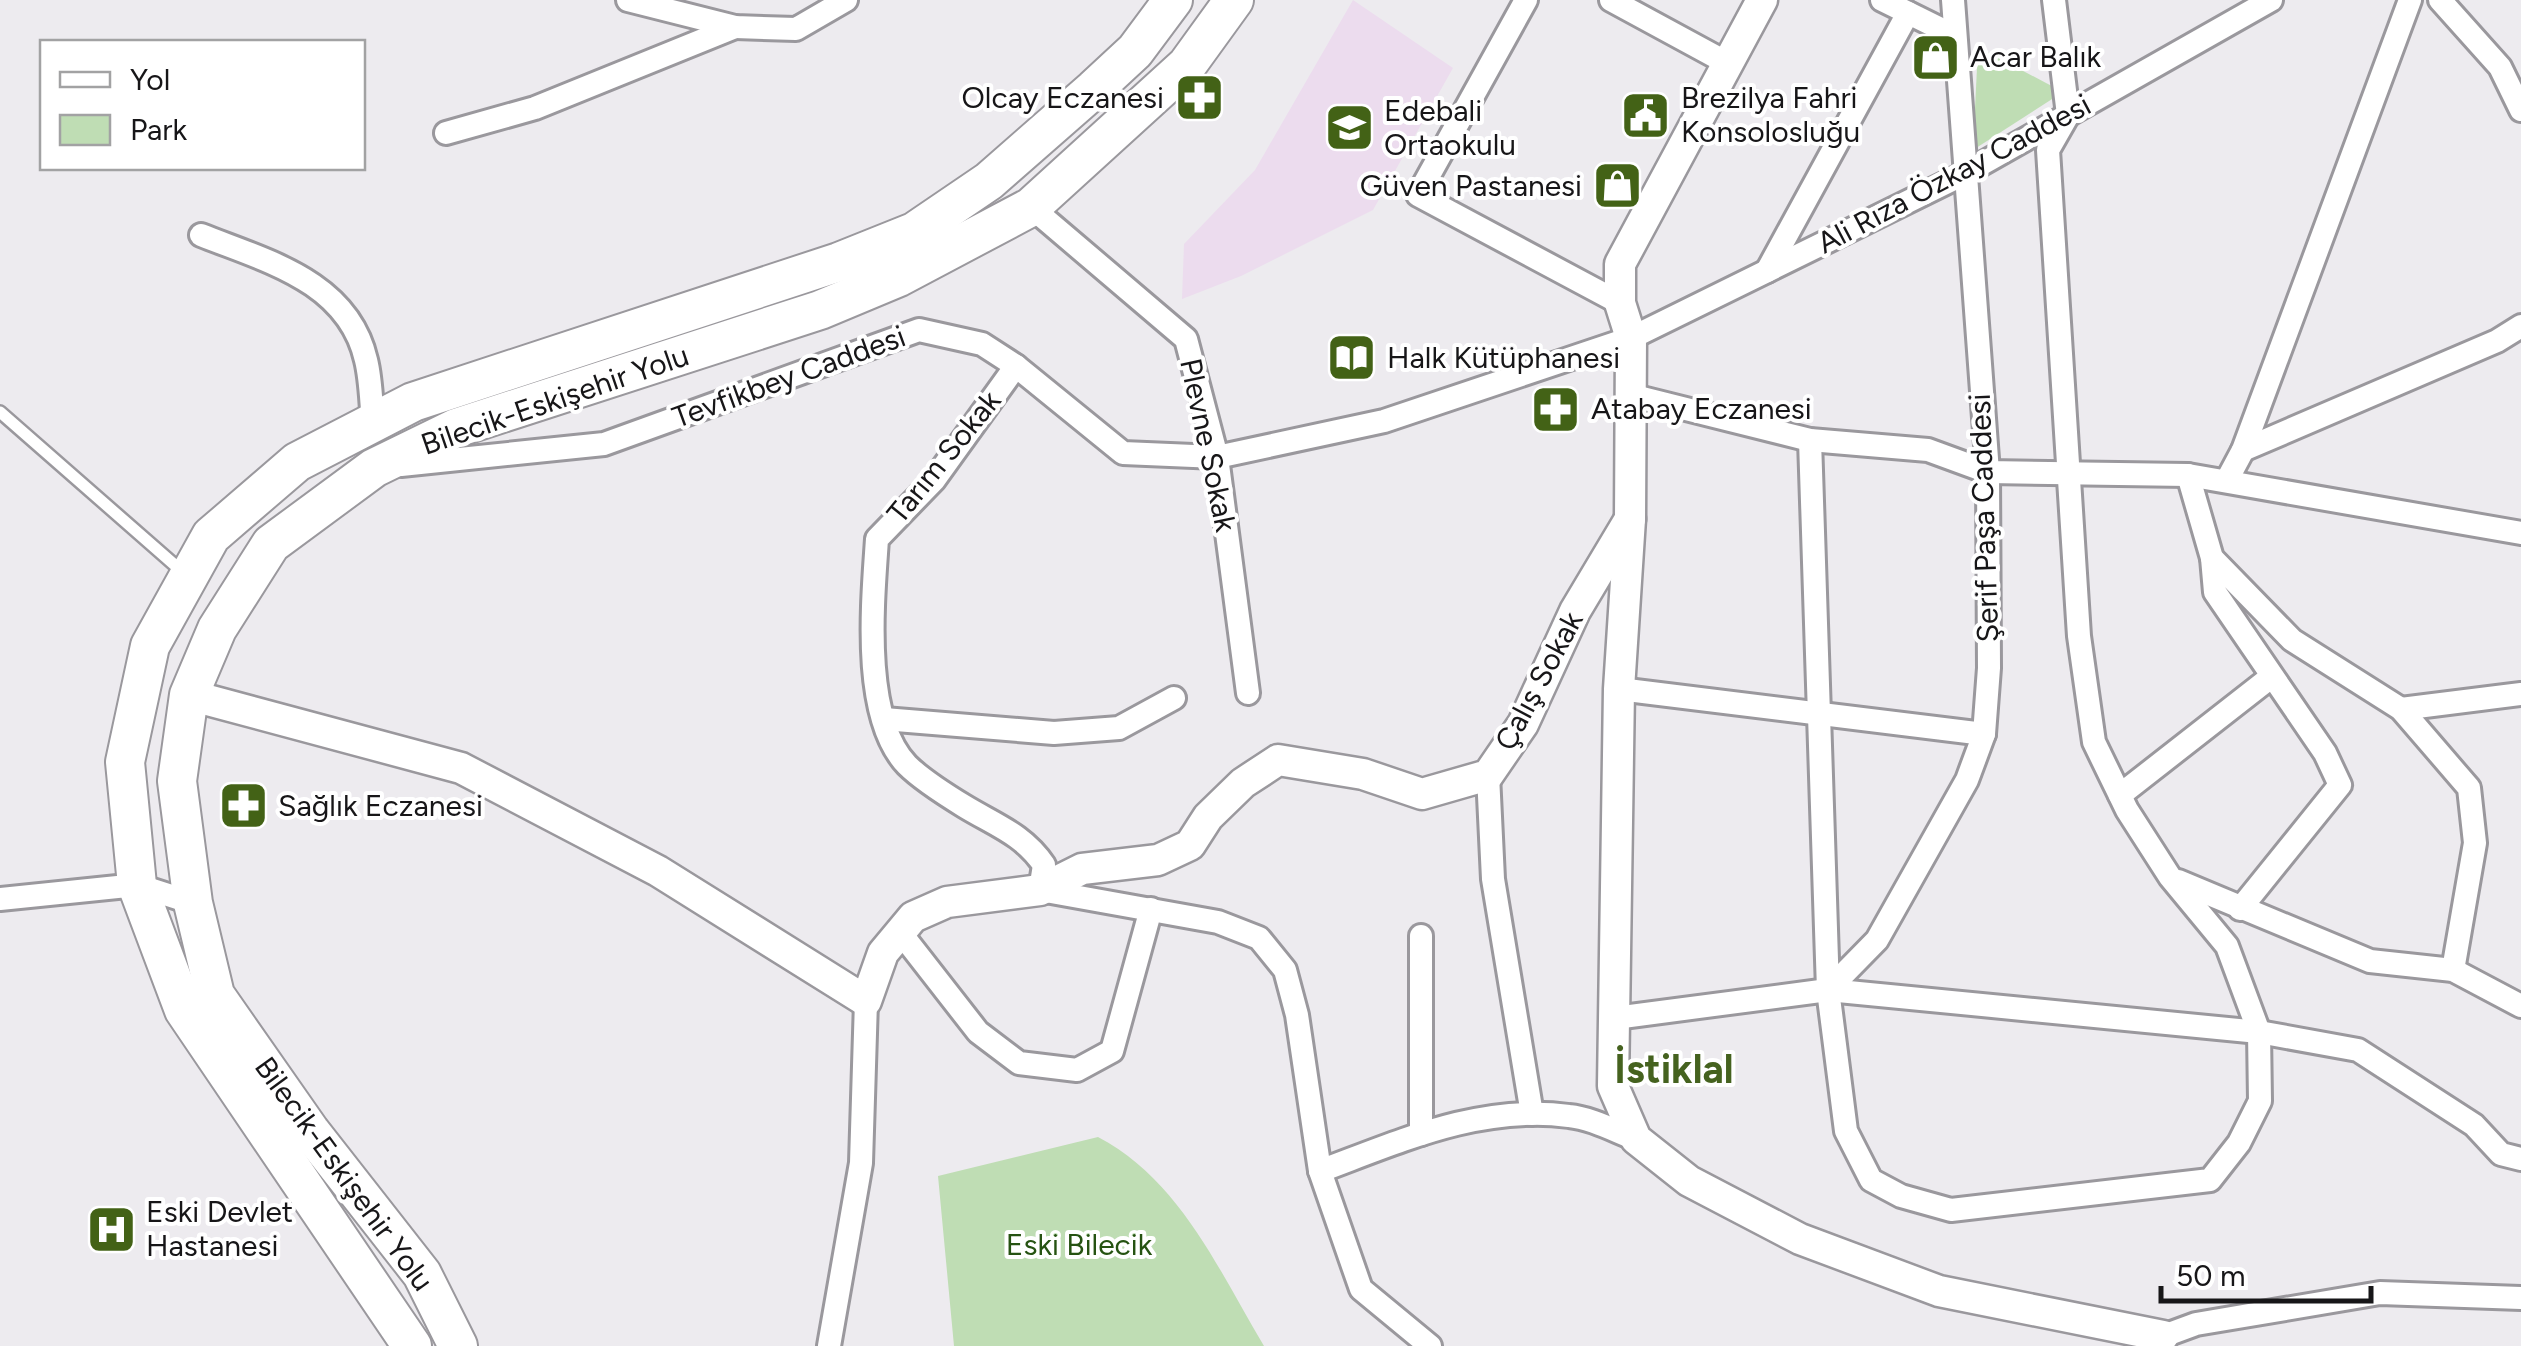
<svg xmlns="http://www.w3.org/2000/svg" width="2521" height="1346" font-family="Figtree,sans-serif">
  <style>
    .education { fill: #ecdcee }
    .green { fill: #bfddb4 }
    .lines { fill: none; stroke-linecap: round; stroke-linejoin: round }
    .service-casing { stroke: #9a989d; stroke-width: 16 }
    .minor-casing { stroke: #9a989d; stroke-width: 28 }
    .tertiary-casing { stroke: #9a989d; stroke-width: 35 }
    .primary-casing { stroke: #9a989d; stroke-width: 42 }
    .service { stroke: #fff; stroke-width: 11 }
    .minor { stroke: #fff; stroke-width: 22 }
    .tertiary { stroke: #fff; stroke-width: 30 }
    .primary { stroke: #fff; stroke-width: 38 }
    .labels { text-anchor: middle; stroke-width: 8; stroke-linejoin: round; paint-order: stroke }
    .poi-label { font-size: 30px; fill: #171618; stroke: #fff; text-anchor: start }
    .street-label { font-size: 30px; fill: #171618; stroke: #fff }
    .park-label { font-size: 30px; fill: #265312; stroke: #fff }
    .district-label { font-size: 40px; font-weight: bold; fill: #45621f; stroke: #fff }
  </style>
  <rect width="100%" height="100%" fill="#edebef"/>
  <polygon class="education" points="1353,0 1453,68 1373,210 1241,276 1182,299 1184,244 1255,170"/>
  <g class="green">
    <polygon points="1978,47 2063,92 1973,150"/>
    <path d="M1098,1137c82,43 120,132 166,209h-310l-16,-170z"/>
  </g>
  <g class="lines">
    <defs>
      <polyline id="service" points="0,412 185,574"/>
      <g id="minor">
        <polyline points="628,0 735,27 796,29 846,0"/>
        <polyline points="1526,0 1418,195 1620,303"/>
        <polyline points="1611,0 1729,64"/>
        <polyline points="1882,0 1955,36"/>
        <polyline points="2440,0 2500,67 2521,110"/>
        <polyline points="446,133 535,108 735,27"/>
        <polyline points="1031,207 1186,339 1217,457 1248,693"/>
        <path d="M201,235c65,26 147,46 165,125 5,20 5,42 7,62"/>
        <polyline points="1767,271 1908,13"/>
        <path d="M1016,366l-82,114 -57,59c-4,61 -16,178 30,226 15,15 39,30 57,41 31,19 59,28 80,59l-4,25 178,32 41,16 26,32 12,45 23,156 41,118 69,57"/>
        <polyline points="1630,395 1810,440 1928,450 1988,472 2188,475 2521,533"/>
        <polyline points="1810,440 1828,990 1846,1131 1871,1180 1901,1196 1951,1210 2210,1180 2239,1143 2260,1101 2259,1032 2227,946 2170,877 2127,810 2094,742 2079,636 2048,150 2068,115 2054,0"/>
        <polyline points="2243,450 2497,341 2521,326"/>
        <polyline points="401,465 604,444 919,330 982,344 1016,366 1123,453 1217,457 1384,421 1631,338 1964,174 2271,0"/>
        <polyline points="2188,475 2212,558 2292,640 2401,709 2469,788 2475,843 2453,970"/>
        <polyline points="2227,480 2243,450 2410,0"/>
        <polyline points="2212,558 2215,592 2325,753 2340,785 2240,909"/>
        <polyline points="1619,689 1984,734"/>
        <polyline points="2401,709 2521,694"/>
        <polyline points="884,719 1054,733 1119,728 1174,698"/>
        <polyline points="1488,775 1493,879 1532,1114"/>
        <polyline points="2120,795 2271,677"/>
        <polyline points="2178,881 2370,961 2453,970 2521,1006"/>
        <polyline points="0,899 137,885 193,903"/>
        <polyline points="900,932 978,1032 1019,1063 1077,1070 1112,1051 1151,909"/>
        <polyline points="1828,990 1877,940 1967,780 1984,734 1989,668 1988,472 1953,0"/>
        <polyline points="1615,1018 1828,990 2259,1032 2358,1050 2474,1125 2501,1154 2521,1159"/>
        <polyline points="1421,1134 1421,936"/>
        <path d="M1320,1171c81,-30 161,-67 249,-55 22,2 46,15 67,23"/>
        <polyline points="2150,1341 2196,1324 2380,1293 2521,1298"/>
        <polyline points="829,1346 861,1163 866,1001"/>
      </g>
      <g id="tertiary">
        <polyline points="1762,0 1620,264 1620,303 1631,338 1630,519 1619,689 1613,1086 1636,1139 1689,1181 1800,1239 1939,1291 2163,1336"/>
        <polyline points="189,695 461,768 658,871 866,1001 883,953 913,917 947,902 1040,890 1082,869 1158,860 1190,845 1208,817 1243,783 1278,760 1363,774 1422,794 1488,775 1523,724 1575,611 1630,519"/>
      </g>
      <g id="primary">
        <polyline points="412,1346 184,1010 137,885 125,762 150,646 211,536 297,462 413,402 839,262 914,232 989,181 1094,89 1135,51 1173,0"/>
        <polyline points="458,1346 422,1274 310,1131 215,995 193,903 177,781 189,695 217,629 271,544 374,468 456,428 820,310 899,277 1031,207 1187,65 1234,0"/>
      </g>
    </defs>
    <use href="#service" class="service-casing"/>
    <use href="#minor" class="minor-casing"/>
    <use href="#tertiary" class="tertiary-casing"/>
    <use href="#primary" class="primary-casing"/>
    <use href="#service" class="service"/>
    <use href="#minor" class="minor"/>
    <use href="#tertiary" class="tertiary"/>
    <use href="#primary" class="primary"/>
  </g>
  <defs>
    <symbol id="shop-square" viewBox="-11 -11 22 22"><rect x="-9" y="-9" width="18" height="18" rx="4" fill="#436216" stroke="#fff"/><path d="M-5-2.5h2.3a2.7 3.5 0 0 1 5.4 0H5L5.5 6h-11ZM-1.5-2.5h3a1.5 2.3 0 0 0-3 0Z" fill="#fff"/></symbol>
    <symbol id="pharmacy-square" viewBox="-11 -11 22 22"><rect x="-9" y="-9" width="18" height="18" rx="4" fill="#436216" stroke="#fff"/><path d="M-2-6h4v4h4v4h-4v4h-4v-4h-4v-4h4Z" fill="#fff"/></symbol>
    <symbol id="civic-square" viewBox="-11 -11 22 22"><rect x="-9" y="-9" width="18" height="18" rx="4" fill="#436216" stroke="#fff"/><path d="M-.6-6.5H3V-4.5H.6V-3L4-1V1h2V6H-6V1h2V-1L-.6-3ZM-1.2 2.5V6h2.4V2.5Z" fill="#fff"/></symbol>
    <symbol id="school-square" viewBox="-11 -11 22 22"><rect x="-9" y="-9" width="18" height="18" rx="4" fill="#436216" stroke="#fff"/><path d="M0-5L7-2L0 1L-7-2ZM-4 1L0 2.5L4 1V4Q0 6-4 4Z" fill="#fff"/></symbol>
    <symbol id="library-square" viewBox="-11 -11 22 22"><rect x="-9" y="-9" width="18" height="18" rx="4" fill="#436216" stroke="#fff"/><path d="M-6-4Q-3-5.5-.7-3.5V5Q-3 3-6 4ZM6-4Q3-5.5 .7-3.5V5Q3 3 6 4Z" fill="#fff"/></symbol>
    <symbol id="hospital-square" viewBox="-11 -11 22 22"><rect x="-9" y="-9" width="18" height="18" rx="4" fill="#436216" stroke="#fff"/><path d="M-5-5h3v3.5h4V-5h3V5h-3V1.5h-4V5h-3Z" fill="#fff"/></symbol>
  </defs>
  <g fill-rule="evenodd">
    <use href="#shop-square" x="1908" y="30" width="55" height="55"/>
    <use href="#pharmacy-square" x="1172" y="70" width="55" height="55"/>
    <use href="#civic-square" x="1618" y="88" width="55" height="55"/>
    <use href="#school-square" x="1322" y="100" width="55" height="55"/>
    <use href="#shop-square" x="1590" y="158" width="55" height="55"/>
    <use href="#library-square" x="1324" y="330" width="55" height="55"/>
    <use href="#pharmacy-square" x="1528" y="382" width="55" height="55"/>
    <use href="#pharmacy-square" x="216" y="778" width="55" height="55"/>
    <use href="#hospital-square" x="84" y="1202" width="55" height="55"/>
  </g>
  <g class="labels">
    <g class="poi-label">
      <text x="1970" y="67">Acar Balık</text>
      <text x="1164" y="108" text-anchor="end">Olcay Eczanesi</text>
      <text x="1681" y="108">Brezilya Fahri<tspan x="1681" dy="34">Konsolosluğu</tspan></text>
      <text x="1384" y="121">Edebali<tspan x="1384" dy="34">Ortaokulu</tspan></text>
      <text x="1582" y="196" text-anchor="end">Güven Pastanesi</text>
      <text x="1387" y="368">Halk Kütüphanesi</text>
      <text x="1591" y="419">Atabay Eczanesi</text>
      <text x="278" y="816">Sağlık Eczanesi</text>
      <text x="146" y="1222">Eski Devlet<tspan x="146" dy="34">Hastanesi</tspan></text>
    </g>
    <g class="street-label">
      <text transform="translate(1954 174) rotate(-28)" y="10">Ali Rıza Özkay Caddesi</text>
      <text transform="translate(789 377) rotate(-20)" y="10">Tevfikbey Caddesi</text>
      <text transform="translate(555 400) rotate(-19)" y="10">Bilecik-Eskişehir Yolu</text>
      <text transform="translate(1208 445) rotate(78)" y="10">Plevne Sokak</text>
      <text transform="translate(944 457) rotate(-51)" y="10">Tarım Sokak</text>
      <text transform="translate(1984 518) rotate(-92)" y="10">Şerif Paşa Caddesi</text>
      <text transform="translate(1539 681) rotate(-62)" y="10">Çalış Sokak</text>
      <text transform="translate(344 1174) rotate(54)" y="10">Bilecik-Eskişehir Yolu</text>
    </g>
    <g class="park-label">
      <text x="1079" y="1255">Eski Bilecik</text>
    </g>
    <g class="district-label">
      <text x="1674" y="1083">İstiklal</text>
    </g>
  </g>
  <rect x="40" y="40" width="325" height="130" fill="#ffffff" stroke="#a2a2a3" stroke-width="2.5"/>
  <rect x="60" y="72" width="50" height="15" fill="#ffffff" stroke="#a2a2a3" stroke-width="2.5"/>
  <text x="130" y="90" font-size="30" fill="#171618">Yol</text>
  <rect x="60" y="115" width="50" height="30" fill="#bfddb4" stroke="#a2a2a3" stroke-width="2.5"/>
  <text x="130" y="140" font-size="30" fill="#171618">Park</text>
  <path d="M2161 1286v15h210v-15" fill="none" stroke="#171618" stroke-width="5"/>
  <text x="2176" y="1286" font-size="30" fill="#171618" stroke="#ffffff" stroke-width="8" paint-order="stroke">50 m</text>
</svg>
